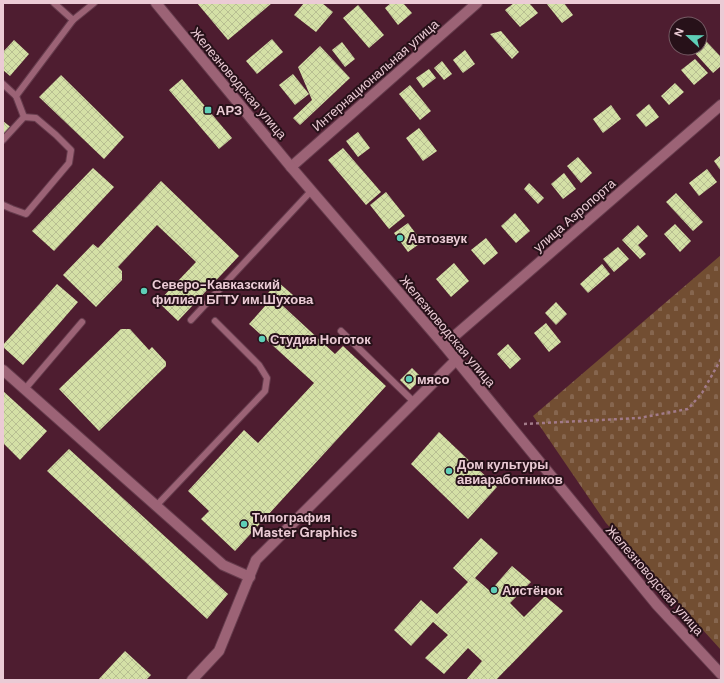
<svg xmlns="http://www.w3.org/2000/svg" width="724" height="683" font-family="'DM Sans',sans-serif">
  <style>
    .cemetery { fill: url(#cemetery-stones) }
    .building { fill: url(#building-cross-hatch) }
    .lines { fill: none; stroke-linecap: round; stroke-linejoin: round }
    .service-casing { stroke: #663c4d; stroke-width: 8 }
    .minor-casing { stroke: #663c4d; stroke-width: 12 }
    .tertiary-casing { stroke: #663c4d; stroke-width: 12 }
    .secondary-casing { stroke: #663c4d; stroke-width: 12 }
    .path { stroke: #a27b89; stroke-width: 2.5; stroke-dasharray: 3 3; stroke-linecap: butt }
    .service { stroke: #9c6376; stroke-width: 6 }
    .minor { stroke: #9c6376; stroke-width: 10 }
    .tertiary { stroke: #9c6376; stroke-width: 10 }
    .secondary { stroke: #9c6376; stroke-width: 10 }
    .poi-dot { fill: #5eceb7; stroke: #271119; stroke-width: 1.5 }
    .labels { text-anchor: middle; stroke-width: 4; stroke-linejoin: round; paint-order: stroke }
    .street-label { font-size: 13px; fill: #ebcbd5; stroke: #271119 }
    .poi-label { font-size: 13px; font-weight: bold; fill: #ebcbd5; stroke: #271119; text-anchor: start }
  </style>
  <defs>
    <pattern id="cemetery-stones" width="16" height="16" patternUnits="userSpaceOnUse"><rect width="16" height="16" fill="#724e32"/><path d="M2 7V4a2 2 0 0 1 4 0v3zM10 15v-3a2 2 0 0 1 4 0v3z" fill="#86664f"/></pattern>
    <pattern id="building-cross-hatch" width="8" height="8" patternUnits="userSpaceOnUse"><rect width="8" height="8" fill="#d4e0a6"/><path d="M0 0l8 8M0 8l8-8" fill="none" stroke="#b8bf92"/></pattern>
  </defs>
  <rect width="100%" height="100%" fill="#4e1d30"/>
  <polygon class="cemetery" points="721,255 721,650 606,523 533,416"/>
  <g class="building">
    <polygon points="197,3 272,3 228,40"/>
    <polygon points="304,3 322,3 333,12 316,32 294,15"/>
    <polygon points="391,3 403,3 412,13 398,25 385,8"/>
    <polygon points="514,3 529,3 538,13 520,27 505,10"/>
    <polygon points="546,3 564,3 573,15 562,23"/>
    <polygon points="358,5 384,35 369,48 343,18"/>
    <polygon points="501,31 519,52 512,59 490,34"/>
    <polygon points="272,39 283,52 257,74 246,61"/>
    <polygon points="14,40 29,54 10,76 3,70 3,52"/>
    <polygon points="706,41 721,57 721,66 713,73 694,52 698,48 700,48 700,46"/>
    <polygon points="342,42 355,59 345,67 332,50"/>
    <polygon points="320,46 350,78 300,125 293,118 312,100 298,67"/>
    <polygon points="465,50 475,64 463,73 453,60"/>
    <polygon points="695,59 708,73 694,85 681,70"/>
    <polygon points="442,61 452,74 444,80 434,68"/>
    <polygon points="429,69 436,78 423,88 416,78"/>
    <polygon points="293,74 309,94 295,105 279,85"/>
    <polygon points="61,75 124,137 104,159 39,97"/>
    <polygon points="182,79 232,138 219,149 169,90"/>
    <polygon points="675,83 684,92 669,105 661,96"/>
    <polygon points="410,85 431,111 420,120 399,94"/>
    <polygon points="649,104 659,117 646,127 636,115"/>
    <polygon points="611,105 621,119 603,133 593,119"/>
    <polygon points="3,121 13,129 3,138"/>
    <polygon points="419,128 437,151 423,161 406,138"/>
    <polygon points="358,132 370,148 358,157 346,141"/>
    <polygon points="343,148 381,192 366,205 328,160"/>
    <polygon points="721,155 721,171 714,161"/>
    <polygon points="578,157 592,173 581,183 567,166"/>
    <polygon points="93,168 114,187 54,251 32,231"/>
    <polygon points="707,169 717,182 699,196 689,183"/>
    <polygon points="564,173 576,189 563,199 551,184"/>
    <polygon points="161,181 239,256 178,321 158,302 196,262 157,225 118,267 122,271 122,280 96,307 63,275 93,244 98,248"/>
    <polygon points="529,183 544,198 538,204 524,189"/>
    <polygon points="386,192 405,216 389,229 370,205"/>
    <polygon points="676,193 703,222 693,231 666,202"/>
    <polygon points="515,213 530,231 516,243 501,226"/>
    <polygon points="408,223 422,242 408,252 394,233"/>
    <polygon points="675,224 691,241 680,252 664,234"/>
    <polygon points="638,225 648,236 638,245 646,254 640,259 622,240"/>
    <polygon points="486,238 498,253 484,265 471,250"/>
    <polygon points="618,247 629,259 614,272 603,259"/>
    <polygon points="454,263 469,281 451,297 436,279"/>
    <polygon points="602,264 610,274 588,293 580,284"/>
    <polygon points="278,282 293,295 283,306 335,354 343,346 386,386 235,551 201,519 209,511 188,491 244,430 258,443 314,383 249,324 273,297 268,293"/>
    <polygon points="57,284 78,302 23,365 3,347 3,345"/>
    <polygon points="556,302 567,314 556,325 545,313"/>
    <polygon points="546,323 561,342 549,352 534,333"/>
    <polygon points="121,329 130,329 149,350 152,347 166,362 166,366 99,431 59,389"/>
    <polygon points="508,344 521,359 510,369 497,354"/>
    <polygon points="412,368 422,378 410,390 400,380"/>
    <polygon points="3,391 47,431 20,460 3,443"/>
    <polygon points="439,432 497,487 468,519 411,464"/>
    <polygon points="69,449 228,594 207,619 47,471"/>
    <polygon points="481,538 498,553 475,578 490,591 512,566 531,582 510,603 524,617 545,596 563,611 496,680 466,680 482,661 468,648 444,674 425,658 448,635 433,622 411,646 394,630 421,600 437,614 468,582 453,568"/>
    <polygon points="125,651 151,675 146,680 98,680"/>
  </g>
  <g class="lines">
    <defs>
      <g id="service">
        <polyline points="54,3 73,20"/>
        <polyline points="3,84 16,96 24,117"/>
        <polyline points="16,96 73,20 94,3"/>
        <polyline points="3,140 24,117 36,118 56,135 71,150 69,163 26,214 12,209 3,205"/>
        <polyline points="191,320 312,190"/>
        <polyline points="341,331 414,402"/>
        <polyline points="25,389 82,322"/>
        <polyline points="156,506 265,391 267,378 259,365 215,321"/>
      </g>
      <g id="minor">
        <polyline points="291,167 477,3"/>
        <polyline points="3,370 223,565 250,577"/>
        <polyline points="192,680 219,651 256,560 456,360"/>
      </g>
      <polyline id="tertiary" points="444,345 721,105"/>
      <polyline id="secondary" points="156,3 291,167 444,345 657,605 721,674"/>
    </defs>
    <use href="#service" class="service-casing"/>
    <use href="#minor" class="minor-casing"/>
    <use href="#tertiary" class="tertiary-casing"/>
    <use href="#secondary" class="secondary-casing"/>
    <polyline class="path" points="524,424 639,418 688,409 702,393 721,359"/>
    <use href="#service" class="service"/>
    <use href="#minor" class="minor"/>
    <use href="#tertiary" class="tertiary"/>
    <use href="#secondary" class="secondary"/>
  </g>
  <g class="poi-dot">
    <rect x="204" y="106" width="8" height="8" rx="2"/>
    <circle cx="400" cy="238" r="4"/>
    <circle cx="144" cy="291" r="4"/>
    <circle cx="262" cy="339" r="4"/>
    <circle cx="409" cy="379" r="4"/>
    <circle cx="449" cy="471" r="4"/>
    <circle cx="244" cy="524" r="4"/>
    <circle cx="494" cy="590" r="4"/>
  </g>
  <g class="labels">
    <g class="street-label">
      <text transform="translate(375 75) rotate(-41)" y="5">Интернациональная улица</text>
      <text transform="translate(239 83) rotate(50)" y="5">Железноводская улица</text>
      <text transform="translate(574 215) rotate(-41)" y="5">улица Аэропорта</text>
      <text transform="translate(448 331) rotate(50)" y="5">Железноводская улица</text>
      <text transform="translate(655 580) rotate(49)" y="5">Железноводская улица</text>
    </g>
    <g class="poi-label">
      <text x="216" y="115">АРЗ</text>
      <text x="408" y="243">Автозвук</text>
      <text x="152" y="289">Северо-Кавказский<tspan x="152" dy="15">филиал БГТУ им.Шухова</tspan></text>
      <text x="270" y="344">Студия Ноготок</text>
      <text x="417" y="384">мясо</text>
      <text x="457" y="469">Дом культуры<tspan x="457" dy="15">авиаработников</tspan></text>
      <text x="252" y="522">Типография<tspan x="252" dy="15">Master Graphics</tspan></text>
      <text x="502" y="595">Аистёнок</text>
    </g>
  </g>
  <rect width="724" height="683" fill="none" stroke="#ebcbd5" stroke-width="8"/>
  <g transform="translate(688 36) rotate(292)"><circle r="19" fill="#271119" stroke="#755b64"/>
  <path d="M0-3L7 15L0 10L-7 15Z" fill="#5eceb7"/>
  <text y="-6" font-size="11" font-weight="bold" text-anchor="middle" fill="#ebcbd5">N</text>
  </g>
</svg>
